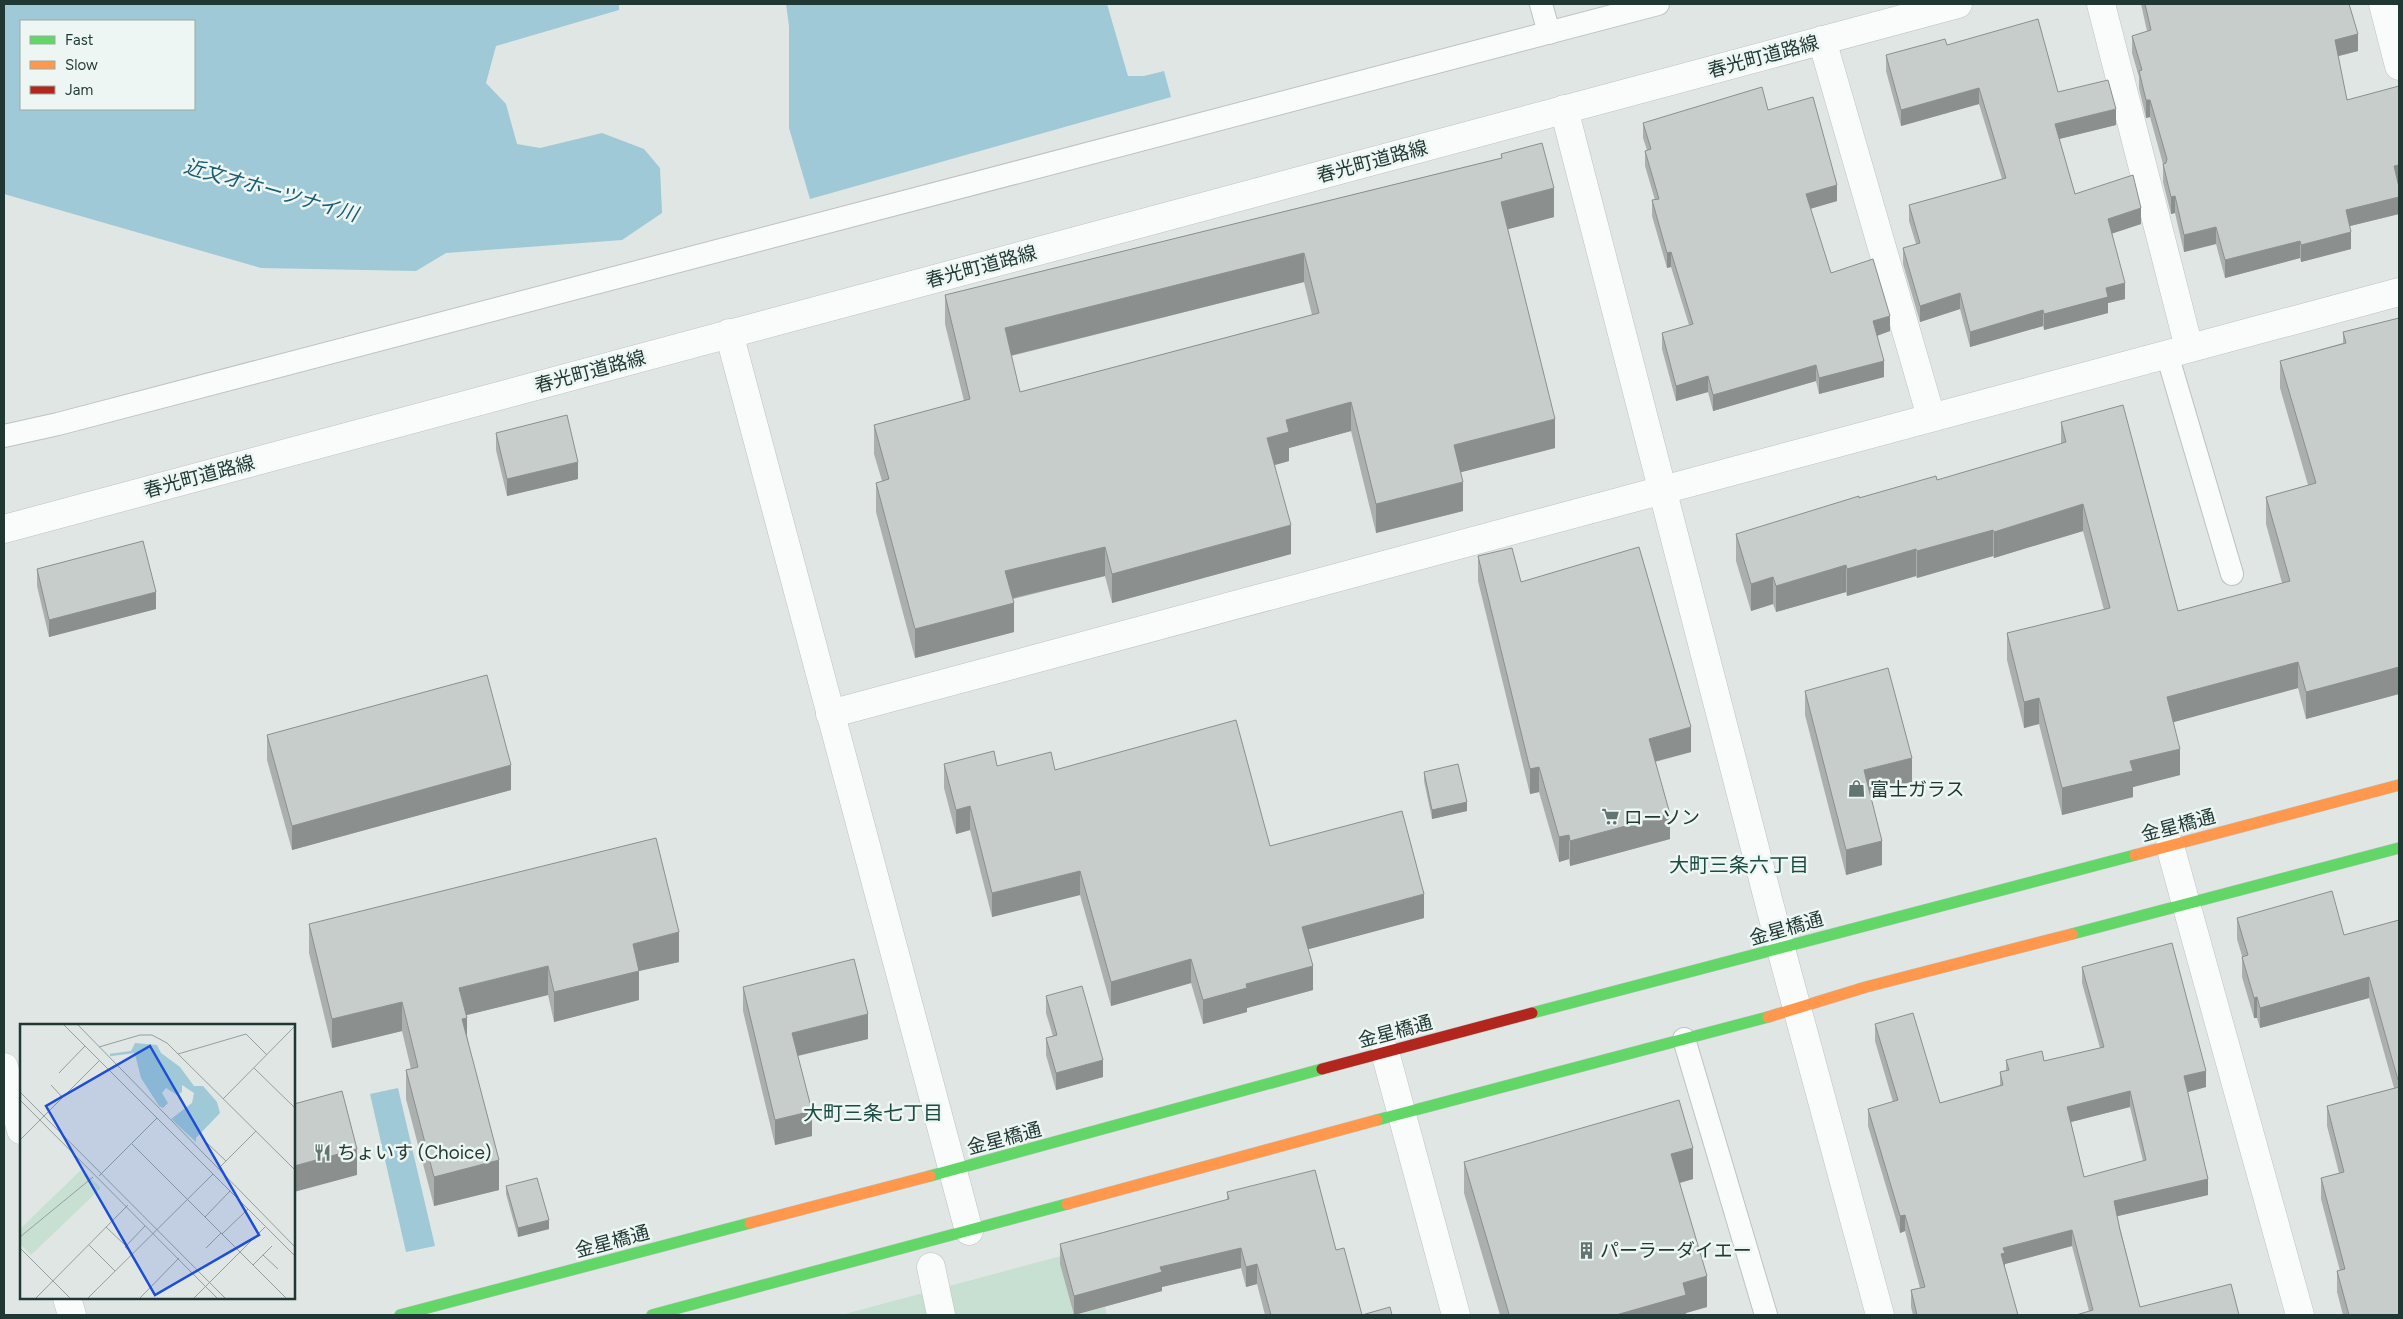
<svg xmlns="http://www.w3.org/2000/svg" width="2403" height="1319" font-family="Figtree,'Noto Sans JP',sans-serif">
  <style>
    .green { fill: #c8e0d2 }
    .water { fill: #9fc9d6; fill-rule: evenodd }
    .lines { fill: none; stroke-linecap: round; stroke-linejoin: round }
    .lane-casing { stroke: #bdc3c1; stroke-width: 24 }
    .street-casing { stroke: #bdc3c1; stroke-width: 29 }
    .fast-casing { stroke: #bac3c1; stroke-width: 12 }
    .slow-casing { stroke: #bac3c1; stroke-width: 12 }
    .jam-casing { stroke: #bac3c1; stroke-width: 12 }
    .lane { stroke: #fafbfb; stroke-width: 22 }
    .street { stroke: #fafbfb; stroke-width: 28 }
    .fast { stroke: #63d668; stroke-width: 11 }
    .slow { stroke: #ff974d; stroke-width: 11 }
    .jam { stroke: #b3261e; stroke-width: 11 }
    .wall { fill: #abb0af; fill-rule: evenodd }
    .shaded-wall { fill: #8b908e }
    .building { fill: #c7cdcb; stroke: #8b908e; fill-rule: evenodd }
    .labels { text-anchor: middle; stroke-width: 5; stroke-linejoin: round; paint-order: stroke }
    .street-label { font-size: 19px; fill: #1f3834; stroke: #edf6f2 }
    .poi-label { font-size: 19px; fill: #1f3834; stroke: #edf6f2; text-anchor: start }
    .water-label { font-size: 20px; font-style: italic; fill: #195c74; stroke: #edf6f2 }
    .neighbourhood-label { font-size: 20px; fill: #1b4a43; stroke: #edf6f2 }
    .inset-river { fill: none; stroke: #9fc9d6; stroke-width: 2.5 }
    .inset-road { fill: none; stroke: #93a09e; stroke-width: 1 }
    .view { fill: #1d4ed8; fill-opacity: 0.15; stroke: #1d4ed8; stroke-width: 2.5 }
    .inset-edge { fill: none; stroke: #1f3834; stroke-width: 2.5 }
  </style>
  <rect width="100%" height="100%" fill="#e0e6e4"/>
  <polygon class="green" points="1091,1248 1107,1315 841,1315"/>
  <g class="water">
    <path d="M4,4h615v6l-123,36 -10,37 20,21 11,40 23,4 62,-15 42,16 16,19 2,45 -40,27 -176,13 -30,18 -155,-3 -257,-74zM21,21h173v88h-173z"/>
    <polygon points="786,4 1107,4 1128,76 1144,76 1164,71 1171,97 810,199 789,128 789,26"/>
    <polygon points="398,1088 435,1246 406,1252 370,1094"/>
  </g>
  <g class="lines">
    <defs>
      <g id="lane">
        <polyline points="1541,4 1549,33"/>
        <polyline points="2167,354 2232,574"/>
        <polyline points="4,436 58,424 1658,4"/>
        <polyline points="1684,1039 1766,1315"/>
      </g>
      <g id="street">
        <polyline points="2101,4 2189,348"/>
        <polyline points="2383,4 2399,66"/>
        <polyline points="1822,40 1931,417"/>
        <polyline points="1564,109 1781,949 1880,1315"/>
        <polyline points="729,333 969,1231"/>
        <polyline points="4,529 1958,4"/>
        <polyline points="830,714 2399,292"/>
        <polyline points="2170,846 2300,1315"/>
        <polyline points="1385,1052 1456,1315"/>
        <polyline points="4,1067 21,1130"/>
        <polyline points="931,1267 941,1315"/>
        <polyline points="67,1298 72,1315"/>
      </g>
      <g id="fast">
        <polyline points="2072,934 2399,848"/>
        <polyline points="1532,1013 2135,855"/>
        <polyline points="1377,1120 1768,1017"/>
        <polyline points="930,1176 1322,1069"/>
        <polyline points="400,1315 750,1223"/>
        <polyline points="652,1315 1067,1204"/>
      </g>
      <g id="slow">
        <polyline points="2135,855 2399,785"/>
        <polyline points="1768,1017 1866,987 2072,934"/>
        <polyline points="1067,1204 1377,1120"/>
        <polyline points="750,1223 930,1176"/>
      </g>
      <polyline id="jam" points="1322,1069 1532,1013"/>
    </defs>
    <use href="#lane" class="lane-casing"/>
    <use href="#street" class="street-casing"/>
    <use href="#fast" class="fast-casing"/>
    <use href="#slow" class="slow-casing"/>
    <use href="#jam" class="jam-casing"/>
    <use href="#lane" class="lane"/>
    <use href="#street" class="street"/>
    <use href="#fast" class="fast"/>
    <use href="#slow" class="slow"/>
    <use href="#jam" class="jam"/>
  </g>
  <g class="wall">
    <polygon points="2141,4 2349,4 2358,51 2338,56 2347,100 2398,183 2399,187 2399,214 2350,226 2351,249 2301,262 2300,258 2225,278 2216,244 2184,252 2175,213 2171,214 2163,182 2163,164 2150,117 2146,118 2139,88 2139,77 2132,53 2132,36 2147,31"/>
    <polygon points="1947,45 2058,92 2116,125 2059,139 2075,194 2141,224 2112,233 2125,299 2108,303 2108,313 2044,330 2043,326 1970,347 1960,309 1920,322 1903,264 1903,248 1916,244 1909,221 1909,205 2002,179 1979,104 1901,126 1886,71 1886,55"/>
    <polygon points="1768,110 1837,201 1810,209 1831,273 1890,331 1877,336 1884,377 1819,394 1816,381 1713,411 1708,392 1676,401 1662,349 1662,333 1689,325 1671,267 1667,268 1652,216 1652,200 1655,200 1645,166 1645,151 1647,150 1643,138 1643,123"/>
    <path d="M1501,154l53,63 -46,12 47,219 -94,24 2,39 -87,22 -25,-102 -62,17v13l-14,4 16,89 -179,49 -7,-27 -92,23 1,33 -99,26 -39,-146v-29l6,-2 -8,-27v-29l90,-24 -19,-77v-29l556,-137zM1304,282l8,33 -292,77 -9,-36z"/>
    <polygon points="2399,318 2399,694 2306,719 2298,688 2173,722 2180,775 2133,787 2133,797 2062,815 2039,724 2024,728 2007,660 2007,633 2104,610 2083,531 1994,558 1993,556 1917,578 1916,576 1847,596 1846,592 1776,612 1773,604 1751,611 1736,561 1736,534 1859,498 1937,480 2061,444 2061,422 2178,611 2282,583 2266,524 2266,497 2308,485 2280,388 2280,361 2343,343 2343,332"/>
    <polygon points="496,433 578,479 507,496 496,450"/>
    <polygon points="1478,556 1521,582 1691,752 1655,762 1670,839 1570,866 1569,859 1559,862 1539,792 1530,794 1478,581"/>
    <polygon points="37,569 156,609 49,637 37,586"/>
    <polygon points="1805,691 1912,782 1870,793 1882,865 1846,875 1805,715"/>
    <polygon points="267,735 511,790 292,850 267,760"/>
    <polygon points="944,764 1055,770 1270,846 1424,918 1308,949 1313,990 1247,1008 1247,1012 1203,1024 1191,983 1111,1006 1080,895 992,917 970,830 956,834 944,788"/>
    <polygon points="1424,772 1467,811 1432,819 1424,781"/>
    <polygon points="2237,918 2344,935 2399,920 2399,1315 2343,1315 2337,1292 2337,1271 2340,1271 2321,1199 2321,1178 2339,1173 2327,1126 2327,1106 2394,1088 2369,998 2260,1028 2257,1018 2254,1018 2242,977 2242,956 2237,939"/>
    <polygon points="309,924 679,962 639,971 639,1000 554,1022 548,995 466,1015 467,1036 499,1190 434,1206 406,1099 406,1070 411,1069 402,1031 332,1048 309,953"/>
    <path d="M2082,967l124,120 -18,5 20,103 -91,21 23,91 99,8 -150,-4 -17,-65 -67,18v3l13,48h-105l-2,-8v-17l9,-2 -15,-57 -5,2 -32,-107v-17l25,-7 -18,-61v-17l65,79 60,-18v-13l6,-1v-11l38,1 56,-13 -18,-65zM2130,1107l13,54 -59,16 -13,-55z"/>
    <polygon points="743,987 868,1039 798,1056 812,1136 775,1145 743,1011"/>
    <polygon points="1046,996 1103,1077 1056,1090 1046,1055 1046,1038 1053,1036 1046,1013"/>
    <polygon points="1464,1162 1693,1179 1680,1183 1707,1307 1686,1313 1686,1315 1500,1315 1464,1193"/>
    <polygon points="506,1186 549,1229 518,1237 506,1194"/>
    <polygon points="1227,1192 1336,1250 1362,1315 1265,1315 1257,1284 1246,1287 1241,1268 1162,1287 1162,1291 1074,1315 1060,1264 1060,1244 1227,1200"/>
  </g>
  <g class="shaded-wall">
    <polygon points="2358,34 2358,51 2335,57 2335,40"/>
    <polygon points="1979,88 1979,104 1901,126 1901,110"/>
    <polygon points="2146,100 2150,100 2150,117 2146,118"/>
    <polygon points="2116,109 2116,125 2055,140 2055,124"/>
    <polygon points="2399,165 2399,183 2394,184 2394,166"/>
    <polygon points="1837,185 1837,201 1806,210 1806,194"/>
    <polygon points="1554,188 1554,217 1501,231 1501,202"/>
    <polygon points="2175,196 2175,213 2171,214 2171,197"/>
    <polygon points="2399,197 2399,214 2346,227 2346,210"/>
    <polygon points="2141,208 2141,224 2108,235 2108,219"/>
    <polygon points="2216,227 2216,244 2184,252 2184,235"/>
    <polygon points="2351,232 2351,249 2301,262 2301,245"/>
    <polygon points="2300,241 2300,258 2225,278 2225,260"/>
    <polygon points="1671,252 1671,267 1667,268 1667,253"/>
    <polygon points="1304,253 1304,282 1005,357 1005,328"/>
    <polygon points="2125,283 2125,299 2108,303 2108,313 2044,330 2044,314 2106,288"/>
    <polygon points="1960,293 1960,309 1920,322 1920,306"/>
    <polygon points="2043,310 2043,326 1970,347 1970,332"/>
    <polygon points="1890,316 1890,331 1873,337 1873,321"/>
    <polygon points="1884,361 1884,377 1819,394 1819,378"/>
    <polygon points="1816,365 1816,381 1713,411 1713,395"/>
    <polygon points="1708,376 1708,392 1676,401 1676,386"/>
    <polygon points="1351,402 1351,431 1289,448 1289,461 1267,467 1267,438 1286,420"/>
    <polygon points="1555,419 1555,448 1454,474 1454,445"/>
    <polygon points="578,462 578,479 507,496 507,479"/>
    <polygon points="1463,482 1463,511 1376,533 1376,504"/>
    <polygon points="2083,504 2083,531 1994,558 1994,532"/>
    <polygon points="1291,525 1291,554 1112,603 1112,574"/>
    <polygon points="1993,530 1993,556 1917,578 1917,551"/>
    <polygon points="1105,547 1105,576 1005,600 1005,571"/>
    <polygon points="1916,549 1916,576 1847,596 1847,569"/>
    <polygon points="1846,565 1846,592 1776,612 1776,586"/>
    <polygon points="1773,577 1773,604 1751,611 1751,584"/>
    <polygon points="156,592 156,609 49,637 49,620"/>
    <polygon points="1014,603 1014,632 915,658 915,629"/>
    <polygon points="2298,662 2298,688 2167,724 2167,697"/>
    <polygon points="2399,667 2399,694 2306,719 2306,692"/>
    <polygon points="2039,698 2039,724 2024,728 2024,702"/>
    <polygon points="1691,727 1691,752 1649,763 1649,739"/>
    <polygon points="2180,749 2180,775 2133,787 2133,797 2062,815 2062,788 2130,761"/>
    <polygon points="1912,758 1912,782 1864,795 1864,770"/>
    <polygon points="511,765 511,790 292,850 292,826"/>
    <polygon points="1539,767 1539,792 1530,794 1530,769"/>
    <polygon points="1467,802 1467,811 1432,819 1432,810"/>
    <polygon points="970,806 970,830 956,834 956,810"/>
    <polygon points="1670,814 1670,839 1570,866 1570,841"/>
    <polygon points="1569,835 1569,859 1559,862 1559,837"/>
    <polygon points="1882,841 1882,865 1846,875 1846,850"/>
    <polygon points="1080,871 1080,895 992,917 992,893"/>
    <polygon points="1424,894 1424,918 1302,951 1302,927"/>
    <polygon points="679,932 679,962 639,971 639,1000 554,1022 554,992 633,944"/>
    <polygon points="1191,959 1191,983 1111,1006 1111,982"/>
    <polygon points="548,966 548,995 459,1017 459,988"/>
    <polygon points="1313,966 1313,990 1247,1008 1247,1012 1203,1024 1203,1000 1246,984"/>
    <polygon points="2369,977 2369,998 2260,1028 2260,1008"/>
    <polygon points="2257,997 2257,1018 2254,1018 2254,998"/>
    <polygon points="402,1002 402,1031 332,1048 332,1019"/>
    <polygon points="868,1014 868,1039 792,1057 792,1033"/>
    <polygon points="467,1018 467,1047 462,1019"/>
    <polygon points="1103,1060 1103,1077 1056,1090 1056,1073"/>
    <polygon points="2206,1071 2206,1087 2184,1093 2184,1076"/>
    <rect x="2398" y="1080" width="1" height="21"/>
    <polygon points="2130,1091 2130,1107 2067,1123 2067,1107"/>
    <polygon points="812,1111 812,1136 775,1145 775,1120"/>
    <polygon points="1693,1148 1693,1179 1671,1185 1671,1154"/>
    <polygon points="357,1149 357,1175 294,1192 294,1166"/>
    <polygon points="499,1160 499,1190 434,1206 434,1177"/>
    <polygon points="2208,1179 2208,1195 2114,1217 2114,1201"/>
    <polygon points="1905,1215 1905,1231 1900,1233 1900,1216"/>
    <polygon points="549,1220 549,1229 518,1237 518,1228"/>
    <polygon points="2072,1230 2072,1246 2005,1264 2005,1270 2001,1254 2003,1248"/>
    <polygon points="1241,1248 1241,1268 1162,1287 1162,1291 1074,1315 1074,1296 1160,1267"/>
    <polygon points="1257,1264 1257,1284 1246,1287 1246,1267"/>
    <polygon points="1707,1276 1707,1307 1686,1313 1686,1315 1616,1315 1683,1283"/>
  </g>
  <g class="building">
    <polygon points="2145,4 2349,4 2358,34 2335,40 2347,100 2399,86 2399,165 2394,166 2399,187 2399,197 2346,210 2351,232 2301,245 2300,241 2225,260 2216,227 2184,235 2175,196 2171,197 2163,164 2166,163 2167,159 2150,100 2146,100 2139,71 2142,70 2132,36 2151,30"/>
    <polygon points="2038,19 2058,92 2108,80 2116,109 2055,124 2075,194 2133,175 2141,208 2108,219 2125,283 2106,288 2108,297 2044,314 2043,310 1970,332 1960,293 1920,306 1903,248 1920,243 1909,205 2006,178 1979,88 1901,110 1886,55 1945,39 1947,45"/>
    <polygon points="1762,87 1768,110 1813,97 1837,185 1806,194 1831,273 1873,259 1890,316 1873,321 1884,361 1819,378 1816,365 1713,395 1708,376 1676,386 1662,333 1693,324 1671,252 1667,253 1652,200 1659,199 1645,151 1651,149 1643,123"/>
    <path d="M1542,143l12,45 -53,14 54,217 -101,26 9,37 -87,22 -25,-102 -65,18 3,12 -22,6 24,87 -179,49 -7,-27 -100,24 9,32 -99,26 -39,-146 13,-4 -15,-54 96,-26 -25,-104 557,-137 -1,-4zM1304,253l15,60 -299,79 -15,-64z"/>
    <polygon points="2399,318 2399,667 2306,692 2298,662 2167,697 2180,749 2130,761 2133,771 2062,788 2039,698 2024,702 2007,633 2110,608 2083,504 1994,532 1993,530 1917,551 1916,549 1847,569 1846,565 1776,586 1773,577 1751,584 1736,534 1859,496 1859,498 1936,476 1937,480 2066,442 2061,422 2123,405 2178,611 2290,581 2266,497 2316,483 2280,361 2346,343 2343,332"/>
    <polygon points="567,415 578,462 507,479 496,433"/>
    <polygon points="143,541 156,592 49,620 37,569"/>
    <polygon points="1639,547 1691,727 1649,739 1670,814 1570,841 1569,835 1559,837 1539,767 1530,769 1478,556 1512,548 1521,582"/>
    <polygon points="1888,668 1912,758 1864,770 1882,841 1846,850 1805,691"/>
    <polygon points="487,675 511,765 292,826 267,735"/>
    <polygon points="1236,720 1270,846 1402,811 1424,894 1302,927 1313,966 1246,984 1247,988 1203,1000 1191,959 1111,982 1080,871 992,893 970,806 956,810 944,764 994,751 997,766 1051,752 1055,770"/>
    <polygon points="1458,764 1467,802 1432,810 1424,772"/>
    <polygon points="656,838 679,932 633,944 639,971 554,992 548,966 459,988 467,1018 462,1019 499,1160 434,1177 406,1070 418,1067 402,1002 332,1019 309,924"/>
    <polygon points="2332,891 2344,935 2399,920 2399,1080 2398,1080 2369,977 2260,1008 2257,997 2254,998 2242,957 2248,955 2237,918"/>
    <path d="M2172,943l34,128 -22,5 24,103 -94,22 6,29 20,77 91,-23 8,31h-163l17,-5 -21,-80 -69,18 2,5 -4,1 17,61h-101l-6,-25 14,-3 -20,-72 -5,1 -32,-107 30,-9 -23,-76 38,-11 27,90 63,-18 -3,-13 9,-2 -3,-10 36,-9 2,10 60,-14 -22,-80zM2130,1091l16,69 -62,17 -17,-70z"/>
    <polygon points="854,959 868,1014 792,1033 812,1111 775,1120 743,987"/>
    <polygon points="1082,986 1103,1060 1056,1073 1046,1038 1057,1035 1046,996"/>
    <polygon points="2399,1087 2399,1315 2349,1315 2337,1271 2345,1269 2321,1178 2344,1172 2327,1106"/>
    <polygon points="342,1091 357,1149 294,1166 294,1104"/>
    <polygon points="1679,1100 1693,1148 1671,1154 1707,1276 1683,1283 1686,1295 1616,1315 1506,1315 1509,1314 1464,1162"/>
    <polygon points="1315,1170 1336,1250 1344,1248 1362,1315 1271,1315 1257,1264 1246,1267 1241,1248 1160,1267 1162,1272 1074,1296 1060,1244 1229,1199 1227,1192"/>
    <polygon points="537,1178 549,1220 518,1228 506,1186"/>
    <polygon points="1390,1307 1392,1315 1362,1315"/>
  </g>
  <defs>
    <symbol id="shop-bare" viewBox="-9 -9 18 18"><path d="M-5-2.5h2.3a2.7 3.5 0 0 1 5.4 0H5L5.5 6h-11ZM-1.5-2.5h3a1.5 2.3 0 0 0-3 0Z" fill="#637572" stroke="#edf6f2" stroke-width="2.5" paint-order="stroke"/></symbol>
    <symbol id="supermarket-bare" viewBox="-9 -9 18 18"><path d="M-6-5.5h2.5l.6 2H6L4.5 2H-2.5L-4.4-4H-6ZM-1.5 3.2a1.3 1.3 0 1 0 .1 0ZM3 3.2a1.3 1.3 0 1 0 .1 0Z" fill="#637572" stroke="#edf6f2" stroke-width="2.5" paint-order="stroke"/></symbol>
    <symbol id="restaurant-bare" viewBox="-9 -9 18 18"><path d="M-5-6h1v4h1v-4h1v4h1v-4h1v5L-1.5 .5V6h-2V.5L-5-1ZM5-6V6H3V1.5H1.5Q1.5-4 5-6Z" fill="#637572" stroke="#edf6f2" stroke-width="2.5" paint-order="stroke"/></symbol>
    <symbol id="building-bare" viewBox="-9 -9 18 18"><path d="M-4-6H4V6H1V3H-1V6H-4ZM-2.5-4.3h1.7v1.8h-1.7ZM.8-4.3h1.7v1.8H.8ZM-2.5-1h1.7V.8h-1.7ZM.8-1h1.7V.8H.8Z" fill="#637572" stroke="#edf6f2" stroke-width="2.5" paint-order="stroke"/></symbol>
  </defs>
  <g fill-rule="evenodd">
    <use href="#shop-bare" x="1844" y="776" width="25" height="25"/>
    <use href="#supermarket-bare" x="1598" y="804" width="25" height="25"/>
    <use href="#restaurant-bare" x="310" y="1140" width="25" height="25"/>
    <use href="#building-bare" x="1574" y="1238" width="25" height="25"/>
  </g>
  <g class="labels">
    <g class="street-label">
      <text transform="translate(1763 56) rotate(-15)" y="7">春光町道路線</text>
      <text transform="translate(1372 161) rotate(-15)" y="7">春光町道路線</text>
      <text transform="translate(981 266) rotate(-15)" y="7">春光町道路線</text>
      <text transform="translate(590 371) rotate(-15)" y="7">春光町道路線</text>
      <text transform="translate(199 476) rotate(-15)" y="7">春光町道路線</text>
      <text transform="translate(2178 825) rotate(-15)" y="7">金星橋通</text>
      <text transform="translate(1786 928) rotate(-16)" y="7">金星橋通</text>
      <text transform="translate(1395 1031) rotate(-15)" y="7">金星橋通</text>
      <text transform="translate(1004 1138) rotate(-15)" y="7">金星橋通</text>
      <text transform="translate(612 1241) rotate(-15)" y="7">金星橋通</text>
    </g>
    <g class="poi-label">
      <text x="1870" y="796">富士ガラス</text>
      <text x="1624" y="824">ローソン</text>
      <text x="337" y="1159">ちょいす (Choice)</text>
      <text x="1600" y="1257">パーラーダイエー</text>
    </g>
    <g class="water-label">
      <text transform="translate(271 190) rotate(16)" y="7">近文オホーツナイ川</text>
    </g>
    <g class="neighbourhood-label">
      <text x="1739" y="872">大町三条六丁目</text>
      <text x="873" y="1120">大町三条七丁目</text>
    </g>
  </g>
  <g transform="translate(20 1024)">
    <rect width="275" height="275" fill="#e0e6e4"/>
    <path d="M62,145l19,19 -70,67 -11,-11v-15z" fill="#c8e0d2"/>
    <path d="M115,19l22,2 4,8 19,14 14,19h9l14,16 3,11 -24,25v4l-25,-23 21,-16 2,-10 -12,-8v7l-5,3 -11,-7 -4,5 6,10 -5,5 -4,-2 -18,-28 -6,-24 -4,-3z" fill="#9fc9d6"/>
    <path class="inset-river" d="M90,31l23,-3"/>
    <path class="inset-road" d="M43,0l232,232M57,0l218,223M79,23l41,-12h12l15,8 128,127M158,30l68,-20 21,21M234,44l41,40M39,49l26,-27M31,61l12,13M0,68l206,207M203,75l72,-73M0,76l198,199M0,116l79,-79M187,119l19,18M112,120l155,155M198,145l38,-38M79,152l58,-58M185,193l25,-26M86,203l20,19M202,210l26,-25M0,213l73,-60M69,221l26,26M0,224l51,51M186,224l15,-15M112,229l-7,-6 20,-21M243,231l15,14M233,241l19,-19M15,275l93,-94M67,275l126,-125M119,275l40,-41M173,275l72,-72"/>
    <path class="view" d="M130,22l109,189 -104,60 -109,-189z"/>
    <rect width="275" height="275" class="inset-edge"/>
  </g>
  <rect width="2403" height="1319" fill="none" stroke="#1f3834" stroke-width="10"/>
  <rect x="20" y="20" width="175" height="90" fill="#edf6f2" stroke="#9baaa6"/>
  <rect x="30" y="36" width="25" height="8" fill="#63d668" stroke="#9baaa6"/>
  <text x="65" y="45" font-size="15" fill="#1f3834">Fast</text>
  <rect x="30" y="61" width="25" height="8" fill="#ff974d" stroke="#9baaa6"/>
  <text x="65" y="70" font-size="15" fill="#1f3834">Slow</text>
  <rect x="30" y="86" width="25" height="8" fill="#b3261e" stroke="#9baaa6"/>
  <text x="65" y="95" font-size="15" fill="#1f3834">Jam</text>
</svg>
